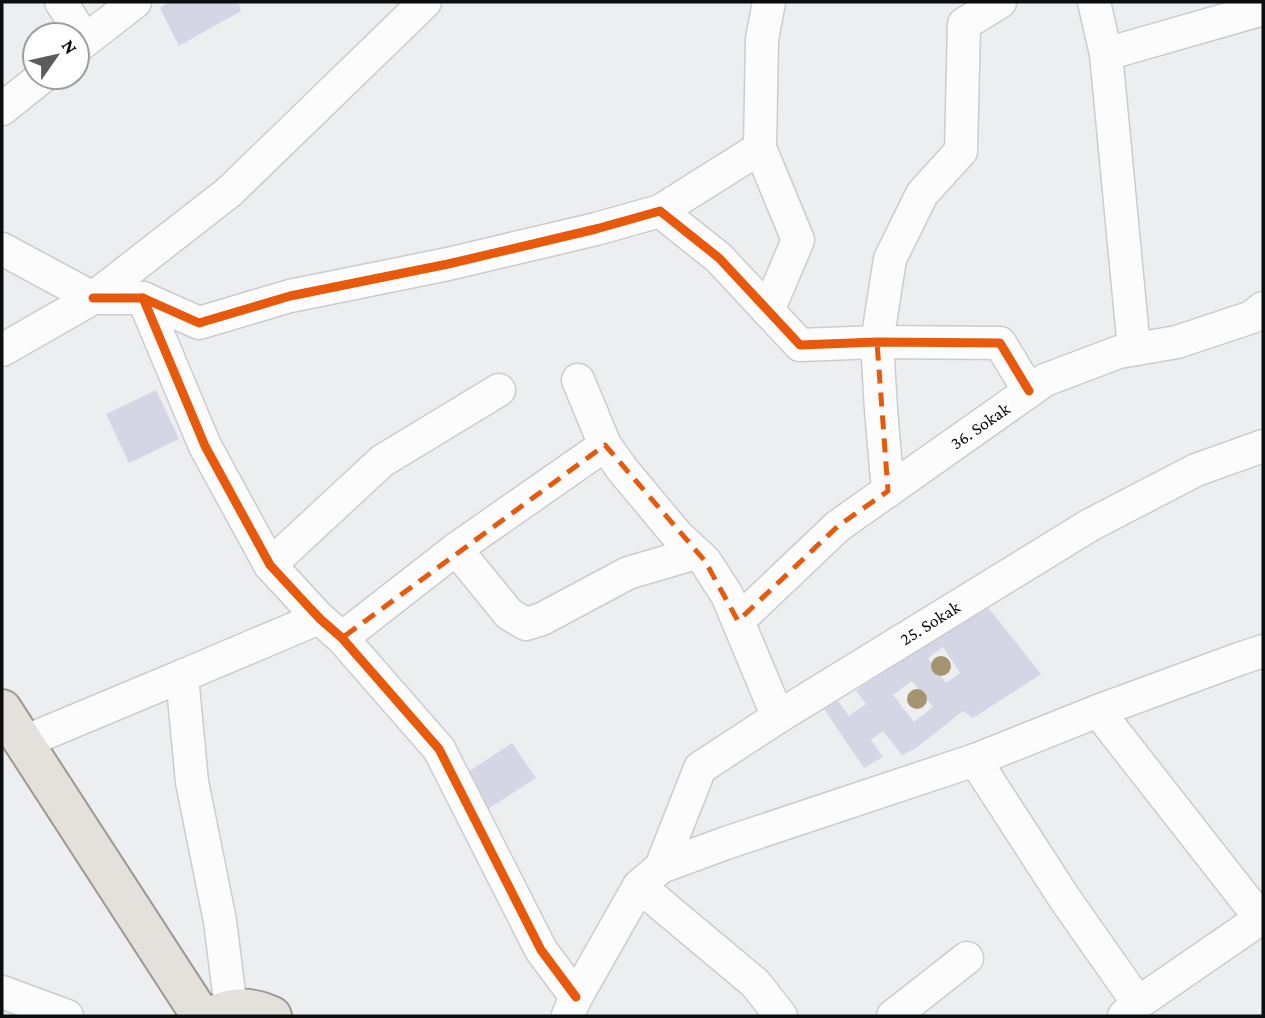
<svg xmlns="http://www.w3.org/2000/svg" width="1265" height="1018" font-family="'Crimson Pro',serif">
  <style>
    .building { fill: #d4d5e5; fill-rule: evenodd }
    .lines { fill: none; stroke-linecap: round; stroke-linejoin: round }
    .minor-casing { stroke: #cccccd; stroke-width: 35 }
    .major-casing { stroke: #9e9990; stroke-width: 42 }
    .minor { stroke: #fcfcfd; stroke-width: 32 }
    .major { stroke: #e4e1dc; stroke-width: 38 }
    .cycleway-casing { stroke: #fff; stroke-width: 13 }
    .cycleway { stroke: #e8590c; stroke-width: 9 }
    .tree { fill: #a49470 }
    .marked { fill: none; stroke: #e8590c; stroke-width: 5; stroke-dasharray: 14 9; stroke-linejoin: round }
    .labels { text-anchor: middle; stroke-width: 5; stroke-linejoin: round; paint-order: stroke }
    .street-label { font-size: 18px; fill: #0c0d0e; stroke: #fff }
  </style>
  <rect width="100%" height="100%" fill="#edeef0"/>
  <g class="building">
    <polygon points="168,2 238,2 241,11 179,46 160,8"/>
    <polygon points="156,390 179,439 129,463 106,414"/>
    <path d="M987,606l54,68 -68,44 -10,-7 -47,37 -14,7 -19,-24 -12,9 12,17 -19,11 -40,-59 14,-8 11,15 17,-12 -10,-13 58,-43zM943,647l17,26 -14,10 -18,-25zM912,681l21,26 -19,15 -21,-27z"/>
    <polygon points="512,743 536,778 488,809 465,774"/>
  </g>
  <g class="lines">
    <defs>
      <g id="minor">
        <polyline points="61,2 85,40"/>
        <polyline points="1094,2 1106,54 1134,349"/>
        <polyline points="77,47 135,2"/>
        <polyline points="1106,54 1263,9"/>
        <polyline points="2,109 42,77"/>
        <polyline points="760,148 798,240 768,311"/>
        <polyline points="660,211 760,148 762,39 769,2"/>
        <polyline points="2,249 93,298 2,350"/>
        <polyline points="93,298 143,298 199,323 290,296 448,264 596,229 660,211 719,258 800,345 877,342 1000,343 1029,391"/>
        <polyline points="93,298 229,192 425,2"/>
        <polyline points="143,298 205,446 270,565 319,618 342,638 439,749 541,950 576,997"/>
        <polyline points="578,380 605,445 622,469 677,535 705,561 727,595 778,717"/>
        <polyline points="888,491 881,410 877,342 890,259 922,194 961,151 964,24 1000,2"/>
        <polyline points="456,549 509,614 526,624 542,619 628,573 696,553"/>
        <polyline points="270,565 382,461 499,390"/>
        <polyline points="738,621 838,526 1045,380 1119,352 1177,342 1252,317 1263,308"/>
        <polyline points="342,638 456,549 605,445"/>
        <polyline points="182,676 319,618"/>
        <polyline points="1098,711 1261,919"/>
        <polyline points="24,742 182,676 192,782 220,921 231,1009"/>
        <polyline points="975,760 1065,899 1138,1003"/>
        <polyline points="661,867 700,768 778,717 1090,525 1196,470 1263,446"/>
        <polyline points="639,886 755,983 781,1016"/>
        <polyline points="2,992 67,1016"/>
        <polyline points="568,1015 576,997 639,886 661,867 726,843 975,760 1098,711 1239,659 1263,651"/>
        <polyline points="893,1016 967,958"/>
        <polyline points="1124,1016 1138,1003 1263,917"/>
      </g>
      <g id="major">
        <polyline points="2,709 201,1016"/>
        <path d="M212,1016c21,-10 39,-10 60,0"/>
      </g>
    </defs>
    <use href="#minor" class="minor-casing"/>
    <use href="#major" class="major-casing"/>
    <use href="#minor" class="minor"/>
    <use href="#major" class="major"/>
    <defs>
      <g id="cycleway">
        <polyline points="93,298 143,298 199,323 290,296 448,264 596,229 660,211 719,258 800,345 877,342 1000,343 1029,391"/>
        <polyline points="143,298 205,446 270,565 319,618 342,638 439,749 541,950 576,997"/>
      </g>
    </defs>
    <use href="#cycleway" class="cycleway-casing"/>
    <use href="#cycleway" class="cycleway"/>
  </g>
  <g class="tree">
    <circle cx="941" cy="666" r="10"/>
    <circle cx="917" cy="699" r="10"/>
  </g>
  <path class="marked" d="M660,211l59,47 81,87 77,-3 11,149 -50,35 -100,95 -33,-60 -100,-116 -263,193 -72,-73 -65,-119 -62,-148 56,25 91,-27 158,-32z"/>
  <g class="labels">
    <g class="street-label">
      <text transform="translate(980 426) rotate(-35)" y="6">36. Sokak</text>
      <text transform="translate(930 623) rotate(-32)" y="6">25. Sokak</text>
    </g>
  </g>
  <rect width="1265" height="1018" fill="none" stroke="#0c0d0e" stroke-width="7"/>
  <g transform="translate(56 56) rotate(56)"><circle r="33" fill="#ffffff" stroke="#9e9e9f" stroke-width="2"/>
  <path d="M0-5L12 26L0 18L-12 26Z" fill="#5b5c5d"/>
  <text y="-10" font-size="19" font-weight="bold" text-anchor="middle" fill="#0c0d0e">N</text>
  </g>
</svg>
